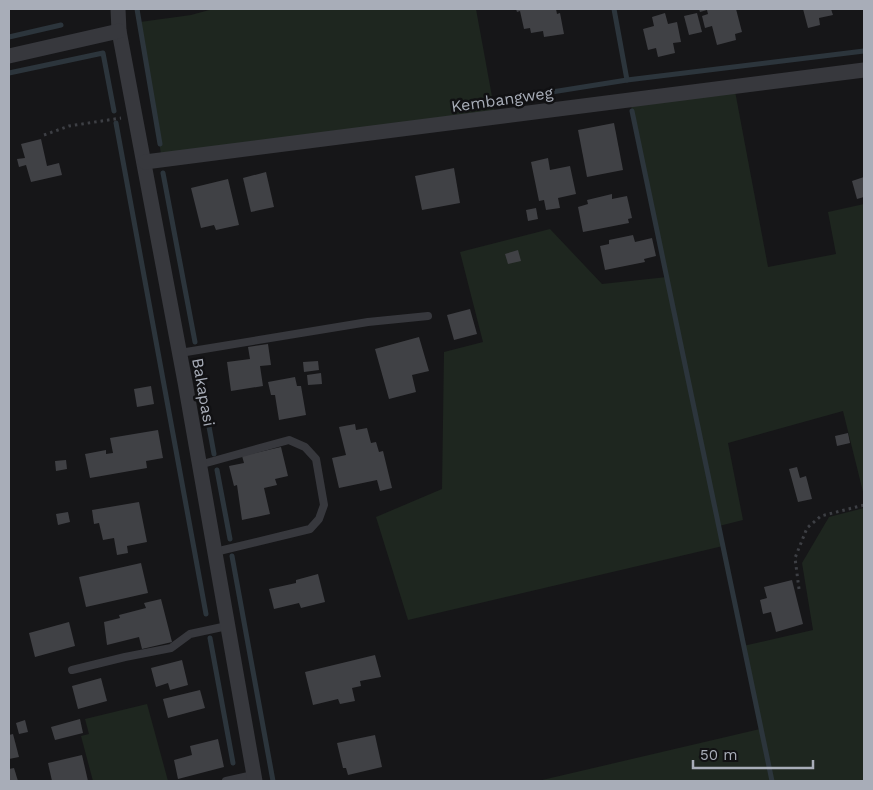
<svg xmlns="http://www.w3.org/2000/svg" width="873" height="790" font-family="'Work Sans',sans-serif">
  <style>
    .green { fill: #1e261f }
    .lines { fill: none; stroke-linecap: round; stroke-linejoin: round }
    .stream { stroke: #2c353c; stroke-width: 5 }
    .building { fill: #404145 }
    .path { stroke: #3d3f44; stroke-width: 3; stroke-dasharray: 2.5 4; stroke-linecap: butt }
    .lane { stroke: #37383d; stroke-width: 8 }
    .street { stroke: #37383d; stroke-width: 15 }
    .labels { text-anchor: middle; stroke-width: 5; stroke-linejoin: round; paint-order: stroke }
    .street-label { font-size: 16px; fill: #a8adb8; stroke: #111113 }
  </style>
  <rect width="100%" height="100%" fill="#161618"/>
  <g class="green">
    <polygon points="213,9 476,9 495,113 161,154 140,22 191,15"/>
    <polygon points="735,91 768,267 836,254 828,212 864,204 864,496 843,411 728,443 743,520 719,526 723,546 408,620 376,517 442,489 444,352 483,342 460,252 550,229 602,284 667,277 631,105"/>
    <polygon points="864,508 864,781 538,781 760,729 743,646 813,630 802,563 829,517"/>
    <polygon points="147,704 168,781 93,781 81,736 89,734 85,719"/>
  </g>
  <g class="lines">
    <g class="stream">
      <polyline points="137,9 160,144"/>
      <polyline points="614,9 627,80"/>
      <polyline points="9,37 61,25"/>
      <polyline points="9,73 103,53 114,111"/>
      <polyline points="495,101 627,80 864,51"/>
      <polyline points="632,111 772,781"/>
      <polyline points="116,123 206,614"/>
      <polyline points="163,173 195,342"/>
      <polyline points="197,361 214,454"/>
      <polyline points="217,470 230,539"/>
      <polyline points="232,556 273,781"/>
      <polyline points="210,638 233,763"/>
    </g>
  </g>
  <g class="building">
    <polygon points="516,9 556,9 557,14 560,13 564,34 544,37 543,31 531,33 530,28 524,29 520,11 517,12"/>
    <polygon points="699,9 736,9 742,32 735,34 736,40 717,45 712,26 705,28 702,16 708,14 707,10 700,12"/>
    <polygon points="803,9 831,9 833,15 819,18 820,25 808,28"/>
    <polygon points="665,13 668,24 677,22 681,42 673,43 675,53 658,57 656,48 648,50 643,29 654,26 652,17"/>
    <polygon points="697,13 702,32 689,35 684,16"/>
    <polygon points="614,123 623,170 587,177 578,130"/>
    <polygon points="41,139 47,166 59,163 62,175 31,182 26,165 19,167 17,159 25,158 21,144"/>
    <polygon points="548,158 550,170 570,166 576,194 558,198 560,208 546,210 544,200 539,201 531,162"/>
    <polygon points="454,168 460,203 422,210 415,176"/>
    <polygon points="266,172 274,207 251,212 243,178"/>
    <polygon points="864,177 864,197 857,199 852,181"/>
    <polygon points="228,179 239,225 216,230 214,225 201,228 191,188"/>
    <polygon points="612,194 612,199 627,196 632,218 628,219 629,223 583,232 578,207 588,204 587,200"/>
    <polygon points="536,208 538,219 528,221 526,210"/>
    <polygon points="633,235 635,242 652,238 656,256 644,259 645,262 605,270 600,246 609,244 609,240"/>
    <polygon points="518,250 521,261 508,264 505,254"/>
    <polygon points="470,309 477,334 454,340 447,315"/>
    <polygon points="419,337 429,371 412,375 416,392 389,399 375,349"/>
    <polygon points="268,344 271,365 260,366 263,386 231,391 227,362 250,359 248,347"/>
    <polygon points="318,361 319,370 304,372 303,362"/>
    <polygon points="321,373 322,384 308,385 307,375"/>
    <polygon points="295,377 297,386 301,386 306,415 279,420 275,395 271,395 268,382"/>
    <polygon points="151,386 154,404 137,407 134,389"/>
    <polygon points="355,424 356,430 367,428 371,443 376,442 379,452 383,451 392,488 380,491 377,480 339,488 332,458 346,455 339,427"/>
    <polygon points="158,430 163,458 146,461 147,468 90,478 85,454 106,450 106,454 113,453 110,438"/>
    <polygon points="848,433 850,443 837,446 835,436"/>
    <polygon points="281,447 288,476 275,479 277,485 264,488 270,514 242,520 237,485 234,486 229,466 244,463 242,456"/>
    <polygon points="66,460 67,469 56,471 55,461"/>
    <polygon points="797,467 800,478 806,476 812,499 798,502 789,469"/>
    <polygon points="139,502 147,542 127,546 128,553 117,555 114,538 103,540 99,523 94,524 92,510"/>
    <polygon points="68,512 70,522 58,525 56,514"/>
    <polygon points="141,563 148,593 86,607 79,577"/>
    <polygon points="318,574 325,602 301,608 299,603 274,609 269,589 296,583 296,580"/>
    <polygon points="792,580 803,624 776,632 771,612 763,614 760,600 767,598 764,587"/>
    <polygon points="161,599 172,642 142,649 139,637 107,645 104,622 120,618 119,615 146,608 144,603"/>
    <polygon points="69,622 75,646 35,657 29,633"/>
    <polygon points="375,655 381,677 360,681 361,686 352,688 355,701 340,704 338,699 313,705 305,672"/>
    <polygon points="182,660 188,685 170,690 168,683 156,687 151,668"/>
    <polygon points="101,678 107,701 78,709 72,686"/>
    <polygon points="200,690 205,708 168,718 163,699"/>
    <polygon points="80,719 83,733 55,740 51,727"/>
    <polygon points="25,720 28,732 19,734 16,723"/>
    <polygon points="13,734 19,757 9,759 9,735"/>
    <polygon points="375,735 382,767 348,775 346,768 343,768 337,743"/>
    <polygon points="218,739 224,767 178,779 174,760 192,755 190,746"/>
    <polygon points="82,755 88,781 52,781 48,763"/>
    <polygon points="14,768 18,781 9,781 9,769"/>
  </g>
  <g class="lines">
    <g class="path">
      <polyline points="44,135 69,126 121,118"/>
      <polyline points="799,589 795,558 807,528 821,516 864,505"/>
    </g>
    <g class="lane">
      <polyline points="180,353 368,322 428,316"/>
      <polyline points="199,465 289,440 305,447 316,459 324,505 319,519 310,529 215,552"/>
      <polyline points="72,670 125,657 171,648 190,634 227,626"/>
      <polyline points="226,781 253,775"/>
    </g>
    <g class="street">
      <polyline points="118,9 119,31 185,382 255,781"/>
      <polyline points="9,56 119,31"/>
      <polyline points="145,162 864,70"/>
    </g>
  </g>
  <g class="labels">
    <g class="street-label">
      <text transform="translate(502 99) rotate(-8)" y="6">Kembangweg</text>
      <text transform="translate(204 392) rotate(80)" y="6">Bakapasi</text>
    </g>
  </g>
  <rect width="873" height="790" fill="none" stroke="#a8adb8" stroke-width="20"/>
  <path d="M693 760v8h120v-8" fill="none" stroke="#a8adb8" stroke-width="2.5"/>
  <text x="700" y="760" font-size="15" fill="#a8adb8" stroke="#111113" stroke-width="4" paint-order="stroke">50 m</text>
</svg>
